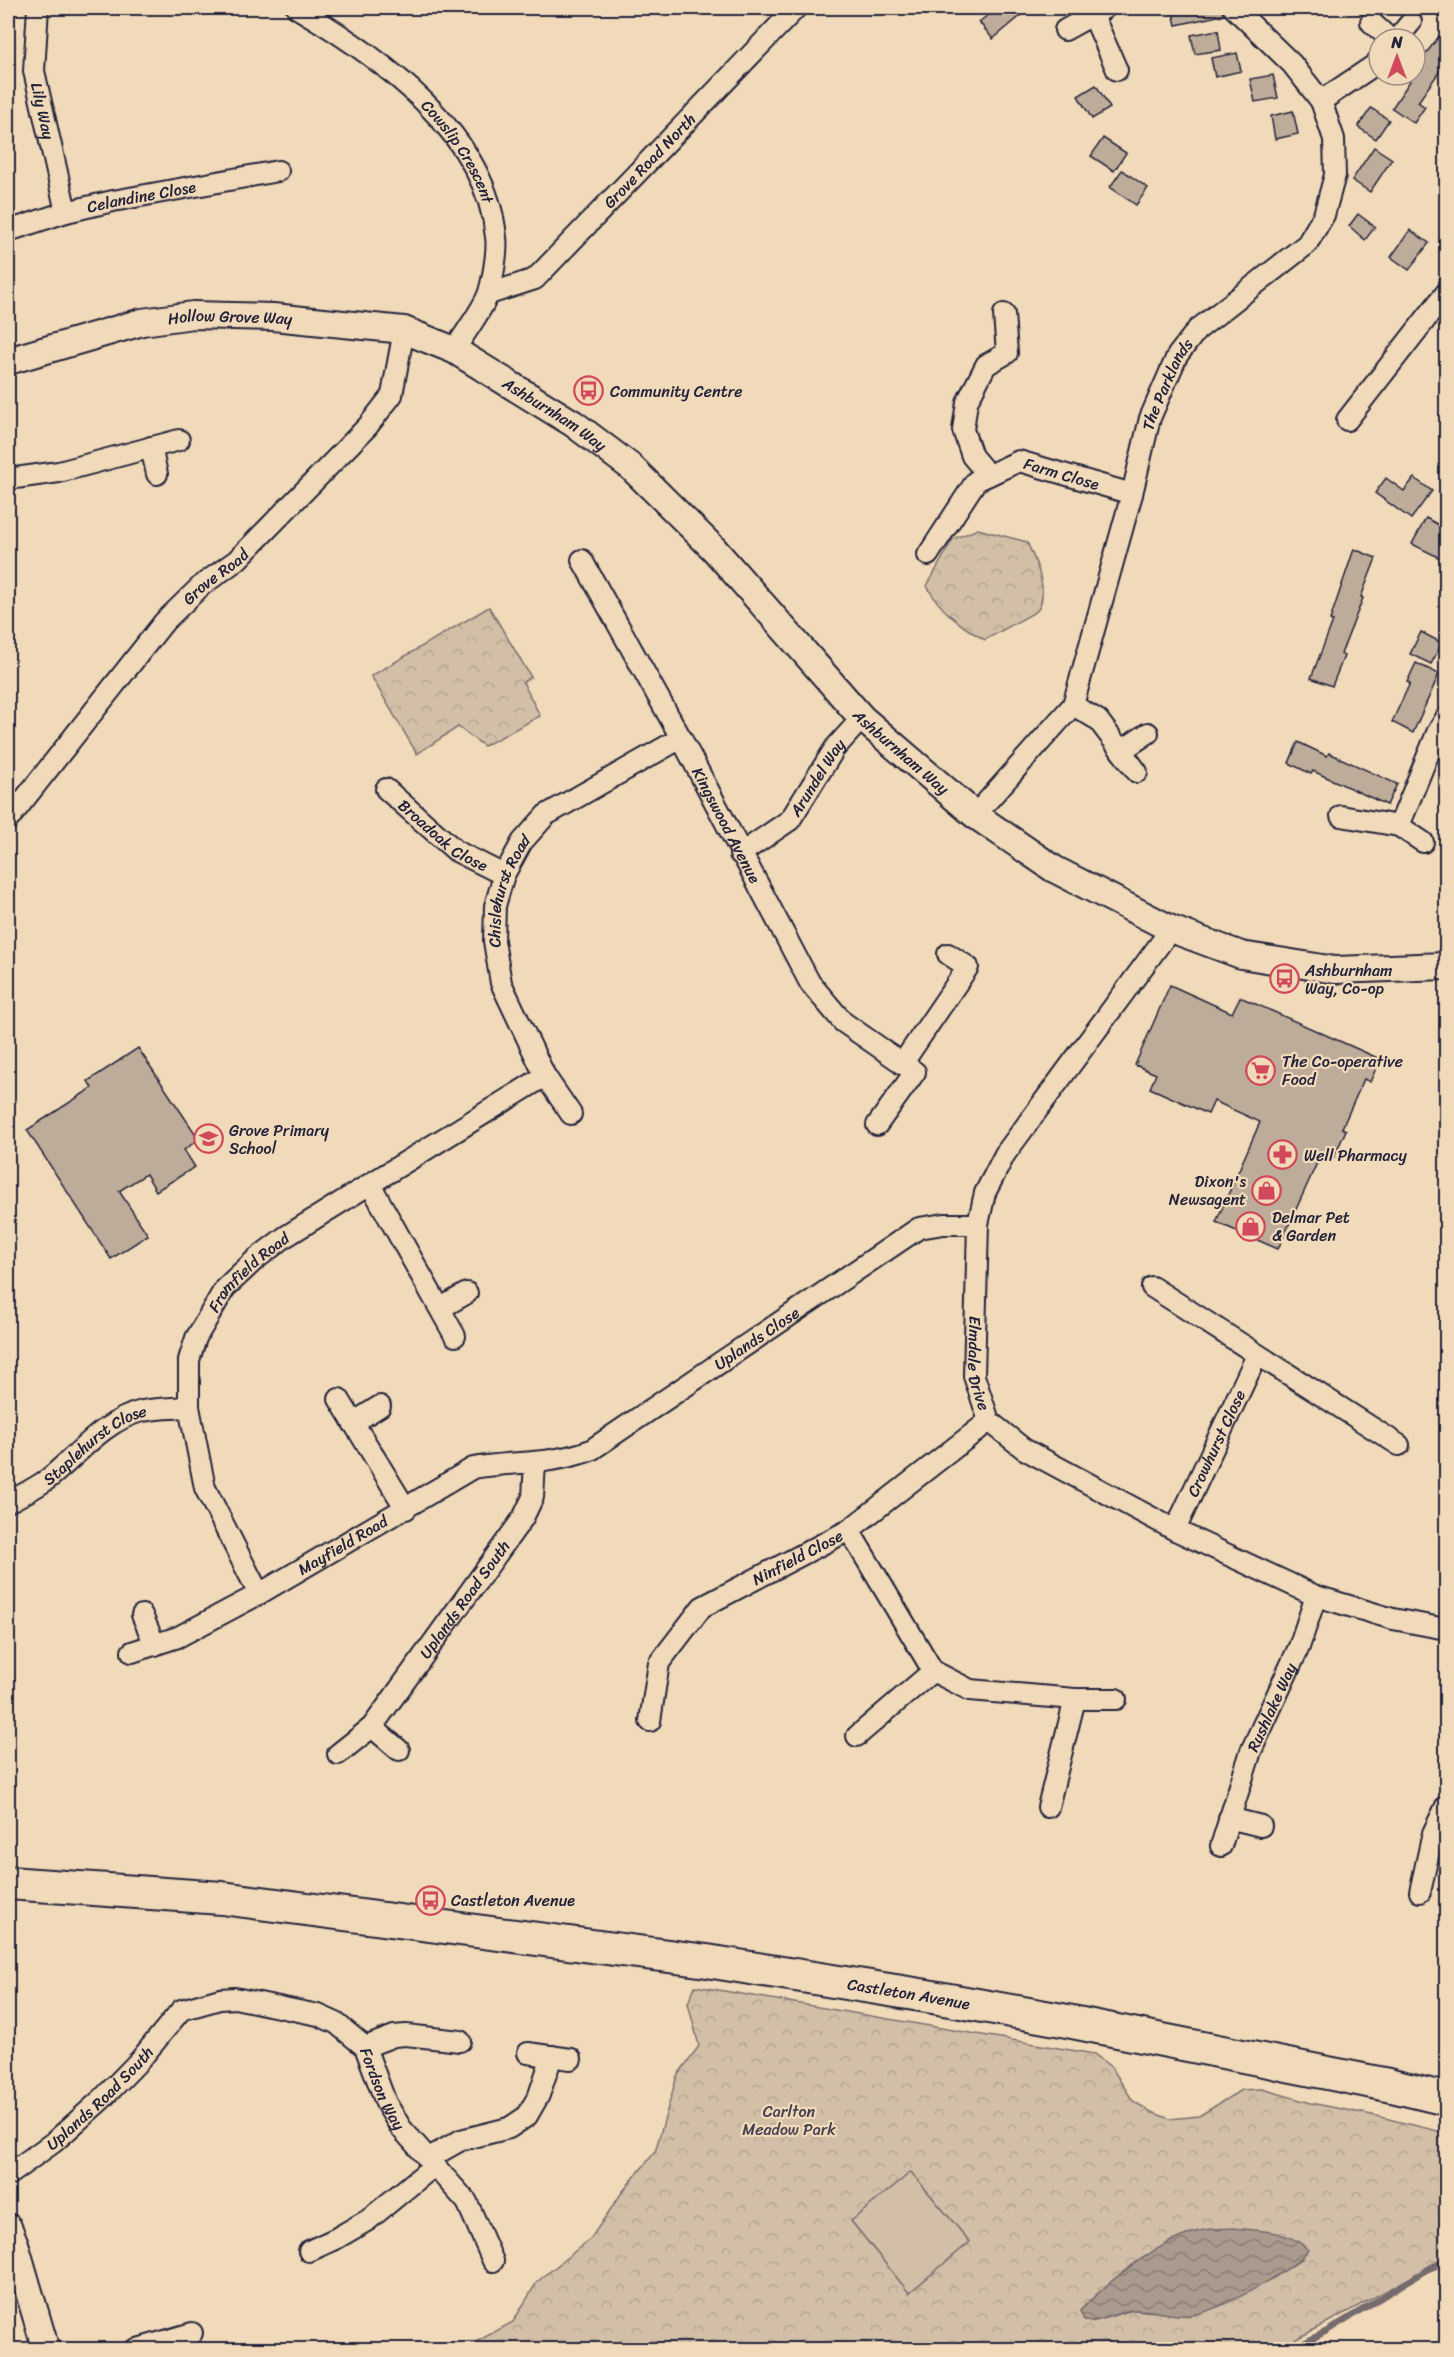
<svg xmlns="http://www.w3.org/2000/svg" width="1454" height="2357" font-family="Sriracha,sans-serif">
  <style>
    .grass { fill: #d3bfa7; stroke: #7a7071; stroke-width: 1.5 }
    .park { fill: url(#park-crowns); stroke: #7a7071; stroke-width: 1.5; fill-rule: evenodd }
    .water { fill: url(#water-waves); stroke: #746b6d; stroke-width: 1.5 }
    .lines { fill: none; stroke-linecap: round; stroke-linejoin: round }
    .stream { stroke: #746b6d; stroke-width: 6 }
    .building { fill: #beac9a; stroke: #22223b; stroke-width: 1.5 }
    .minor-casing { stroke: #22223b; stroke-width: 24 }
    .tertiary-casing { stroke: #22223b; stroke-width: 30 }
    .primary-casing { stroke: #22223b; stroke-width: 36 }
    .minor { stroke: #f1dab9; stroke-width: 20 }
    .tertiary { stroke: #f1dab9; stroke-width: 26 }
    .primary { stroke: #f1dab9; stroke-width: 32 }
    .labels { text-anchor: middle; stroke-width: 4.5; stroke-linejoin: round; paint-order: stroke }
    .street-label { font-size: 16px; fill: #22223b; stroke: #f1dab9 }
    .poi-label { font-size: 16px; fill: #22223b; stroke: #f1dab9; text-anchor: start }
    .park-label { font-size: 16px; fill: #454151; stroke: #f1dab9 }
  </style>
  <defs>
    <pattern id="park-crowns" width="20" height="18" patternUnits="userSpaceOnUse" patternTransform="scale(1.5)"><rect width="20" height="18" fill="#d3bfa7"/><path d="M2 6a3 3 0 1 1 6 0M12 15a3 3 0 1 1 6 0" fill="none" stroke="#b5a491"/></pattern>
    <pattern id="water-waves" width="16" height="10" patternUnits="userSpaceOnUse" patternTransform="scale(1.5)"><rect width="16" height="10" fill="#aa9b8e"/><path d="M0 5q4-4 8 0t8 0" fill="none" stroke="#8a7e75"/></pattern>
  </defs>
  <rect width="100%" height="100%" fill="#f1dab9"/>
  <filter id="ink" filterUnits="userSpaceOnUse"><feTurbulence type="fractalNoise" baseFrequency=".0167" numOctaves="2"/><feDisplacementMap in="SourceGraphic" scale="12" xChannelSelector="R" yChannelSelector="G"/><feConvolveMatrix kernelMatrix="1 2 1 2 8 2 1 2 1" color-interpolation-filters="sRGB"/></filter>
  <g filter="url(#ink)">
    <polygon class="grass" points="911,2172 970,2242 909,2293 851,2221"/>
    <g class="park">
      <path d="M978,529l49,13c9,20 23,50 10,69l-52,29c-24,-14 -45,-29 -58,-54l26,-47z"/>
      <polygon points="489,607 531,677 523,682 540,716 484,746 458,727 417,754 371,676"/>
      <path d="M695,1986l399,68 18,14 21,33 18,11 19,7 29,-3 42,-26 21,-1 49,14 61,12 74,18v132l-38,14 -130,70 -817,1 52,-28 24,-40 54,-44 32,-47 32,-39 22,-76 22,-30 -11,-43zM911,2172l59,70 -61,51 -58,-72zM1173,2240l129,19 -29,19 -51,27 -30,10 -59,-5 -41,12 -12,-11c27,-29 60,-50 93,-71z"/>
    </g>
    <path class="water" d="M1233,2228c25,3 58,2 75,22 -13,20 -91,62 -116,65 -19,3 -40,-7 -60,-5 -16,2 -32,14 -48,10l-4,-9c29,-31 78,-70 120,-80 11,-3 23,-2 33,-3z"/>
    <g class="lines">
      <polyline class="stream" points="1290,2350 1327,2331 1446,2258"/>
    </g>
    <g class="building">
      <polygon points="997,8 1030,8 993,39 979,22"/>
      <polygon points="1172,8 1222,8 1223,15 1176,25"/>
      <polygon points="1446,27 1446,62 1418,102 1425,107 1414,123 1392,108 1410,81 1407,79 1410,75 1415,75 1415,68"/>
      <polygon points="1218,30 1221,50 1195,54 1191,35"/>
      <polygon points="1237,53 1241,71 1215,77 1211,58"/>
      <polygon points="1273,75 1278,98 1255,102 1250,79"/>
      <polygon points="1096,85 1110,108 1092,119 1078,96"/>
      <polygon points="1371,108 1389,120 1376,139 1358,127"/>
      <polygon points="1293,111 1298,134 1275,139 1271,116"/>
      <polygon points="1103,138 1126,153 1114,171 1091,156"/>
      <polygon points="1374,147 1392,159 1370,192 1352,180"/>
      <polygon points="1122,170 1148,188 1136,205 1110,187"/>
      <polygon points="1358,214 1375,227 1365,240 1349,226"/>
      <polygon points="1410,230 1429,243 1409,270 1391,257"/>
      <polygon points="1386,478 1404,491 1414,478 1432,491 1411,519 1375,493"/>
      <polygon points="1426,518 1446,529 1446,561 1412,544"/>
      <polygon points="1354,549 1376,558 1361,597 1363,598 1341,654 1344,656 1332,686 1311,678 1333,621 1330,620"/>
      <polygon points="1421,632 1442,643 1431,664 1410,654"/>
      <polygon points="1416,663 1439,674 1413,733 1392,722 1410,683 1407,682"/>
      <polygon points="1298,742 1327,756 1329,753 1397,784 1387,805 1313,771 1311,774 1289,763"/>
      <polygon points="1170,985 1232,1013 1240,997 1380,1059 1370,1082 1364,1079 1342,1128 1346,1130 1334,1157 1322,1152 1278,1249 1216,1222 1260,1122 1214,1101 1208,1114 1150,1088 1156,1074 1135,1065"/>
      <polygon points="138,1048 199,1139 184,1150 195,1167 156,1191 146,1174 119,1191 148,1235 111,1259 27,1130 92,1088 88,1081"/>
    </g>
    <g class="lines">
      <defs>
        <g id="minor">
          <path id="s1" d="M38,8l-4,63 32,141"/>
          <path id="s2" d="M297,8c83,49 189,124 199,229 2,13 -3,41 -7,55 -4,14 -26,44 -35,58"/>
          <polyline points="1093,15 1117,70"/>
          <polyline points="1371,22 1390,39"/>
          <polyline points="1065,30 1105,8"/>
          <polyline points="1397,39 1411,22"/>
          <polyline points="1321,101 1373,66 1379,60"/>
          <path id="s3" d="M8,231l58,-19 47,-11 165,-30"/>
          <path id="s4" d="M489,294l46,-15 261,-271"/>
          <polyline points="1347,420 1446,293"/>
          <polyline points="151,447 157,474"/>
          <polyline points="988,475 972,456 963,430 967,402 986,365 1007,353 1004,314"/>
          <polyline points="8,479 59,472 179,440"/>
          <path id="s5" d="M928,555l48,-74 43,-20 113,33"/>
          <path id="s6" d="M582,560l99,178 129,245 33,39 72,50 -38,53"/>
          <polyline points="1073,705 1098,720 1137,772"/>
          <polyline points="1121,751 1148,733"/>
          <path id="s7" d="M386,789l70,62 48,24"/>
          <path id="s8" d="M975,815l98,-110 59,-211 18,-76 27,-62 20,-26 110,-86 17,-29 11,-40 -1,-36 -13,-38 -29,-37 -58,-56"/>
          <polyline points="1341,816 1399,826 1437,733 1446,718"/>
          <path id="s9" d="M8,820l156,-198 38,-37 35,-25 131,-134 24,-31 12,-65"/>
          <polyline points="1399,826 1423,842"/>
          <path id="s10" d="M740,854l50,-34 45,-72 27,-30"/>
          <path id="s11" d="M1171,929l-166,225 -20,39 -7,31 -4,152 15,45 35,28 151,81 141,66 77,23 53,10"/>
          <polyline points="902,1064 968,967 948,954"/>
          <path id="s12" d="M571,1114l-26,-38 -44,-93 -7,-42 1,-35 9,-31 18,-33 24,-27 135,-77"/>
          <polyline points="370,1184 455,1336"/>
          <polyline points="1152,1287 1399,1445"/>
          <polyline points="441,1308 467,1293"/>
          <polyline points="339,1399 406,1509"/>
          <polyline points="353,1423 380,1406"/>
          <path id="s13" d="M8,1502c14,-7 27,-14 40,-23 30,-24 55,-58 94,-68 15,-3 32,-3 47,-4"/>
          <polyline points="849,1530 933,1671 970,1690 1075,1699 1116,1699"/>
          <path id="s14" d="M1175,1530l82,-175"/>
          <path id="s15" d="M259,1594l-54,-106 -16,-81v-47l7,-22 29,-50 31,-29 29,-22 85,-53 175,-108"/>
          <polyline points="142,1615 155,1645"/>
          <path id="s16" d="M132,1652l46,-15 81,-43 214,-126c42,-7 78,-3 118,-18l328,-222 25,-4h34"/>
          <path id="s17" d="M650,1721l9,-58 43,-56 147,-77 140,-109"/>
          <polyline points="372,1727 399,1750"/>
          <polyline points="857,1736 933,1671"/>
          <path id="s18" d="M338,1754l34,-27 151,-209 10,-21 2,-34"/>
          <polyline points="1048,1807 1075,1699"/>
          <polyline points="1229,1818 1261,1826"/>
          <path id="s19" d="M1221,1846l30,-95 48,-104 17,-51"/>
          <polyline points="1420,1892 1433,1833 1446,1806"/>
          <polyline points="365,2047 394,2036 406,2035 460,2041"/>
          <polyline points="528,2053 571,2059"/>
          <polyline points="429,2158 461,2140 509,2128 527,2116 539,2095 552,2056"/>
          <path id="s20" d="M8,2175l46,-33 48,-43 38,-39 41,-50 39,-11 15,-1 83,17 18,8 29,24 21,56 15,25 66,74 26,59"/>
          <polyline points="309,2251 337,2238 368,2220 435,2165"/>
          <polyline points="134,2350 192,2333"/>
        </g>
        <g id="tertiary">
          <path id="s21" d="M8,361l134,-39 51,-7 80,2 131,13 50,20 120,74 57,43 83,82 148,169 113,97 79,54 117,60 70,26 94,15 111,-4"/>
          <polyline points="8,2227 15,2244 46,2350"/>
        </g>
        <g id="primary">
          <path id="s22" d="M8,1883l214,15 485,63 220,35 135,24 326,65 58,14"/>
        </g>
      </defs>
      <use href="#minor" class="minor-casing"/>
      <use href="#tertiary" class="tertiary-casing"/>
      <use href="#primary" class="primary-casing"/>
      <use href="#minor" class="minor"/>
      <use href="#tertiary" class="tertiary"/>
      <use href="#primary" class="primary"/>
    </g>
  </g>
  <defs>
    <symbol id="bus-ring" viewBox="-11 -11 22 22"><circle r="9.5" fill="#f1dab9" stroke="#d1495b" stroke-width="1.5"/><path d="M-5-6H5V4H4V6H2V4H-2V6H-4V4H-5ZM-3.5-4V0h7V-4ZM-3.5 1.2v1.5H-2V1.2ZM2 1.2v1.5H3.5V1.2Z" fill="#d1495b"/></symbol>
    <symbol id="supermarket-ring" viewBox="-11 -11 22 22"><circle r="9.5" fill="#f1dab9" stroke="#d1495b" stroke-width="1.5"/><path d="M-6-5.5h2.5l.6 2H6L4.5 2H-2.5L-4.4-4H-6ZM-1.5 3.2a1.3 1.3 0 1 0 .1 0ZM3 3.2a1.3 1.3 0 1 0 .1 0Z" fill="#d1495b"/></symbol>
    <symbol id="school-ring" viewBox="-11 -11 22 22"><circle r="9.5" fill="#f1dab9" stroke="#d1495b" stroke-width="1.5"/><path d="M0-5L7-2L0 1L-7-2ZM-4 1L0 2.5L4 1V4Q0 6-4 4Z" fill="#d1495b"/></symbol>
    <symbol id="pharmacy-ring" viewBox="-11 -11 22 22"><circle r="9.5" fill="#f1dab9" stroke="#d1495b" stroke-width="1.5"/><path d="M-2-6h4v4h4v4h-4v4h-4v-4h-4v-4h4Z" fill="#d1495b"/></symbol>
    <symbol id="shop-ring" viewBox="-11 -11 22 22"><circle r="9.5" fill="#f1dab9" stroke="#d1495b" stroke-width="1.5"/><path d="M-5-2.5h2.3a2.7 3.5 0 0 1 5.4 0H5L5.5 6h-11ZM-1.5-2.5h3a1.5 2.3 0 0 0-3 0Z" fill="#d1495b"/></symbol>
  </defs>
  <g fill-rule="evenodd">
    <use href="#bus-ring" x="572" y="374" width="33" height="33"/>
    <use href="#bus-ring" x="1268" y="962" width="33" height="33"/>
    <use href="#supermarket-ring" x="1244" y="1054" width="33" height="33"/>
    <use href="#school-ring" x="192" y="1122" width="33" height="33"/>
    <use href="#pharmacy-ring" x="1266" y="1138" width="33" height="33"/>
    <use href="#shop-ring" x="1250" y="1174" width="33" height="33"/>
    <use href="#shop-ring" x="1234" y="1210" width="33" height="33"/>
    <use href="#bus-ring" x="414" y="1884" width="33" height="33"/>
  </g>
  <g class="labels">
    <g class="street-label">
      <text dy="6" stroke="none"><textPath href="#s1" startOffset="104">Lily Way</textPath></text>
      <text dy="6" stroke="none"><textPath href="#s2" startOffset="219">Cowslip Crescent</textPath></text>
      <text dy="6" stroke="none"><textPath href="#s4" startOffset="213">Grove Road North</textPath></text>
      <text dy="6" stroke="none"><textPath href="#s3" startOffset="138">Celandine Close</textPath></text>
      <text dy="6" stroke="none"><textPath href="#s21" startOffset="228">Hollow Grove Way</textPath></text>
      <text dy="6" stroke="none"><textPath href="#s8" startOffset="482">The Parklands</textPath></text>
      <text dy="6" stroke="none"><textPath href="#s21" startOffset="576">Ashburnham Way</textPath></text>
      <text dy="6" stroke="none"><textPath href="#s5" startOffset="180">Farm Close</textPath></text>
      <text dy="6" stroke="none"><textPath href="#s9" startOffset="321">Grove Road</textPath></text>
      <text dy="6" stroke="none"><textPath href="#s21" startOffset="1062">Ashburnham Way</textPath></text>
      <text dy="6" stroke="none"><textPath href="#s10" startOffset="111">Arundel Way</textPath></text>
      <text dy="6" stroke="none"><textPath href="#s6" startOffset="302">Kingswood Avenue</textPath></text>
      <text dy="6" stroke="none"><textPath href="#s7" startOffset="74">Broadoak Close</textPath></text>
      <text dy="6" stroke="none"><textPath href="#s12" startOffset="244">Chislehurst Road</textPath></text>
      <text dy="6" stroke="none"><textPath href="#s15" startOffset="357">Framfield Road</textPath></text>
      <text dy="6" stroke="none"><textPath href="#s16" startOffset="708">Uplands Close</textPath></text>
      <text dy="6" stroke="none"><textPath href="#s11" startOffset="495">Elmdale Drive</textPath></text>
      <text dy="6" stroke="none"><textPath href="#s14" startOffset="96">Crowhurst Close</textPath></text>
      <text dy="6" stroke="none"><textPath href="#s13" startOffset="105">Staplehurst Close</textPath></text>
      <text dy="6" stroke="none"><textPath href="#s16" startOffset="237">Mayfield Road</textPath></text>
      <text dy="6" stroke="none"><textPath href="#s17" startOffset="237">Ninfield Close</textPath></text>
      <text dy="6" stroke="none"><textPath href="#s18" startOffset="201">Uplands Road South</textPath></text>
      <text dy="6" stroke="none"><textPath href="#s19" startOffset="148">Rushlake Way</textPath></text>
      <text dy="6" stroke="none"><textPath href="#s22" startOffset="908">Castleton Avenue</textPath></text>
      <text dy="6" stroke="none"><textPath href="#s20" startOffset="483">Fordson Way</textPath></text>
      <text dy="6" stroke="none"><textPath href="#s20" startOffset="120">Uplands Road South</textPath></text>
    </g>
    <g class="poi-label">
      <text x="610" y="397">Community Centre</text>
      <text x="1305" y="976">Ashburnham<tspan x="1305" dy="18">Way, Co-op</tspan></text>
      <text x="1282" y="1067">The Co-operative<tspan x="1282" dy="18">Food</tspan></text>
      <text x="229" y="1136">Grove Primary<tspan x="229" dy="18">School</tspan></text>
      <text x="1304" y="1161">Well Pharmacy</text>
      <text x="1246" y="1187" text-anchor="end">Dixon's<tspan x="1246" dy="18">Newsagent</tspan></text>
      <text x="1272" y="1223">Delmar Pet<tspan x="1272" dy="18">&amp; Garden</tspan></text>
      <text x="451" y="1906">Castleton Avenue</text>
    </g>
    <g class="park-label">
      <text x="789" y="2117">Carlton<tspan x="789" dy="18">Meadow Park</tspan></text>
    </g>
  </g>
  <rect width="1454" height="2357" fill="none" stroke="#f1dab9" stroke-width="30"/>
  <rect x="15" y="15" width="1424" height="2327" fill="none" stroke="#22223b" stroke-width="2" filter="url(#ink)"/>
  <g transform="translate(1397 57)"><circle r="28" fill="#f1dab9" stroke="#9e9087" stroke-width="1.5"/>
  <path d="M0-4.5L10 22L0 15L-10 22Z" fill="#d1495b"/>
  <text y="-9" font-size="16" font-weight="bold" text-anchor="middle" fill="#22223b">N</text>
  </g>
</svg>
